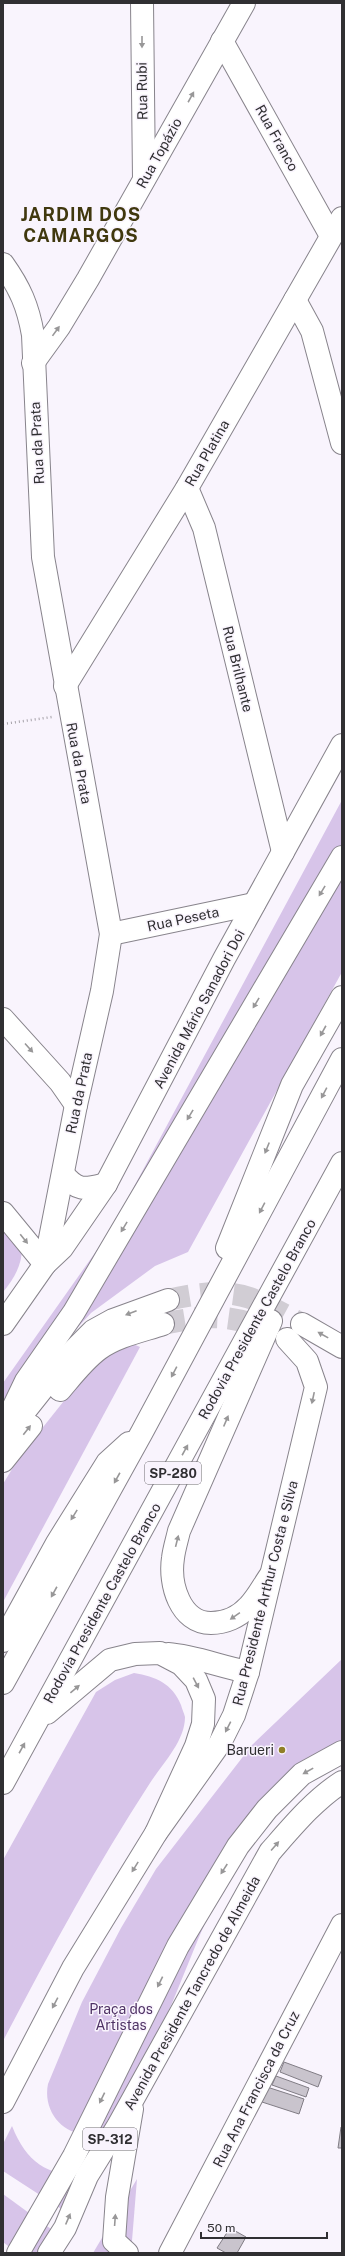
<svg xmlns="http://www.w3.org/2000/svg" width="345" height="2256" font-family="'Public Sans',sans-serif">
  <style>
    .green { fill: #d7c4e9 }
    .building { fill: #c9c4cd; stroke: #817d85 }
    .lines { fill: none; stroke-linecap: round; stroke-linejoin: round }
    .major-tunnel { stroke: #d1cdd4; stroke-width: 22; stroke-dasharray: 22 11; stroke-linecap: butt }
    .minor-casing { stroke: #88848c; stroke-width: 24 }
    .major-casing { stroke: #88848c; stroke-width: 24 }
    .highway-casing { stroke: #88848c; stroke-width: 24 }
    .path { stroke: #a5a1a8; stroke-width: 2.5; stroke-dasharray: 1 3; stroke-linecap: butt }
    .minor { stroke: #fff; stroke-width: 22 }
    .major { stroke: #fff; stroke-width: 22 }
    .highway { stroke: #fff; stroke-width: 22 }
    .oneway { fill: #989798 }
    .poi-dot { fill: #907f26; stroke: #f9f4fd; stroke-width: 1.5 }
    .labels { text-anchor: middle; stroke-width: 3; stroke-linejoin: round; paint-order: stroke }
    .shield { fill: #f9f4fd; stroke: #6c6a6f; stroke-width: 1 }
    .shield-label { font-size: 13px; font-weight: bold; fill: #302f32 }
    .street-label { font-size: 14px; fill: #302f32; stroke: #f9f4fd }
    .poi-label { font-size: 14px; fill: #302f32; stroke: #f9f4fd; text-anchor: end }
    .park-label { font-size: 14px; fill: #4f3265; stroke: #f9f4fd }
    .district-label { font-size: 18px; font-weight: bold; letter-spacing: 1px; fill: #40380e; stroke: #f9f4fd }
  </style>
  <rect width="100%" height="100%" fill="#f9f4fd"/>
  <g class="green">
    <polygon points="342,800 342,972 188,1252 155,1266 91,1313 36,1373 3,1418 3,1383 109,1233"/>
    <path d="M3,1228l19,20c0,17 -8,31 -19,44z"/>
    <polygon points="133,1344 140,1347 3,1602 3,1484 20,1456 99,1357"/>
    <path d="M342,1659v89c-21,19 -45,38 -65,59 -26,29 -48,65 -65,101 -19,40 -33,82 -52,122 -7,16 -16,31 -24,46 -7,13 -13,30 -23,43 -27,34 -73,4 -65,-35l34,-82 39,-74 35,-59 96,-124z"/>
    <path d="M134,1673c22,4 38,10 47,32 1,4 3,8 4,12 0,24 -22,46 -35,66 -54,83 -101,170 -147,258v-181l93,-168 19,-12z"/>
    <path d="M12,2126c15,37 34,48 73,52l-22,32 -60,-39v-27z"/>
    <polygon points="137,2179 131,2253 93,2253"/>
    <polygon points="3,2194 51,2229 52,2231 41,2253 17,2253 3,2242"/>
  </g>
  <g class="building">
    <polygon points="284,2062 322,2076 318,2087 280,2072"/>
    <polygon points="276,2076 309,2088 306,2097 272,2085"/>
    <polygon points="267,2087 304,2099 299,2114 262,2102"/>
    <polygon points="341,2127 342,2128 342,2148 338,2148"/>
    <polygon points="230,2228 246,2237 237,2253 226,2253 217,2248"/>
  </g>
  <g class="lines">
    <g class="major-tunnel">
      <path d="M168,1300c25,-6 57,-11 82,-2 18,7 35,17 52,26"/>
      <path d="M163,1324c42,-9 67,-11 107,7"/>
    </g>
    <defs>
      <g id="minor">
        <polyline points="142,3 144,179"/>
        <polyline points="222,41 331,236"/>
        <polyline points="295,300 312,331 342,443"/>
        <polyline points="33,363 59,327 88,279 244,3"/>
        <polyline points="187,488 204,528 283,852"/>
        <polyline points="65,686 187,488 342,218"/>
        <polyline points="111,934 254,904"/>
        <polyline points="3,1019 60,1082 76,1105"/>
        <polyline points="3,1213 45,1264"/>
        <polyline points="170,2253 342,1925"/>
      </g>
      <g id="major">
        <path d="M3,264c17,24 25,42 30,71l10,222 68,377 -9,57 -26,114 -31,159"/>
        <path d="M63,1174c15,18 22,15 43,10"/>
        <polyline points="3,1324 45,1264 62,1248 106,1184 224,959 342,745"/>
        <polyline points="302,1324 342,1347"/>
        <path d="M60,1390c12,-14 24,-30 39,-41 18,-13 43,-18 64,-25"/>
        <polyline points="5,1436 71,1353 93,1331 113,1320 168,1300"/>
        <polyline points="3,1461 31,1426"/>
        <polyline points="3,2102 73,1968 156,1833 220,1743 234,1715 248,1672 316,1387 307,1361 287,1339"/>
        <polyline points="18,2253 74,2156 178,1946 238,1846 267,1809 302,1774 342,1752"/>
        <path d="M49,2253l16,-25 22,-52 31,-50 152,-274c22,-25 44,-52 72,-70"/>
        <polyline points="127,2253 114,2241 117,2197 132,2109"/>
      </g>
      <g id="highway">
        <polyline points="227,1248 292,1085 342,997"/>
        <polyline points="3,1429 26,1381 74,1312 342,857"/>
        <path d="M270,1576c-7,10 -13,22 -21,30 -10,11 -24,17 -38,17 -31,0 -42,-39 -38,-65 1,-9 4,-18 6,-27l92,-210"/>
        <polyline points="3,1641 57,1543 107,1463 129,1443"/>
        <path d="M168,1654c27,2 53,13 80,18"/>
        <polyline points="3,1683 142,1432 342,1059"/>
        <polyline points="47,1713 110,1660 135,1654 160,1653 181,1664 196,1680 204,1699 203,1724 196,1746 156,1833"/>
        <polyline points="3,1783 342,1163"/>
      </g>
    </defs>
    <use href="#minor" class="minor-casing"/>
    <use href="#major" class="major-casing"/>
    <use href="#highway" class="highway-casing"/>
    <polyline class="path" points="3,724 52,717"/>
    <use href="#minor" class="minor"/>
    <use href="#major" class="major"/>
    <use href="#highway" class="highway"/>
  </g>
  <defs><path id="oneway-solid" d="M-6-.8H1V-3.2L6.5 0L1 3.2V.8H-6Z"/></defs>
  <g class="oneway">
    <use href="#oneway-solid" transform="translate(142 42) rotate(90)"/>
    <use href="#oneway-solid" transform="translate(191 97) rotate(-61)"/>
    <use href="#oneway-solid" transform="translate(56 331) rotate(-54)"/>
    <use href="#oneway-solid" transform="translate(322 891) rotate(121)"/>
    <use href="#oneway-solid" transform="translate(256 1003) rotate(121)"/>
    <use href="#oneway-solid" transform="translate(323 1031) rotate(119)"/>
    <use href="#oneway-solid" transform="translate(29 1048) rotate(48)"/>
    <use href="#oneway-solid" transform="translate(324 1093) rotate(118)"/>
    <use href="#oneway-solid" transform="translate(190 1115) rotate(121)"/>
    <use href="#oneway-solid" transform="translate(267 1148) rotate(112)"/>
    <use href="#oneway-solid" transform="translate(262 1208) rotate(118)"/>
    <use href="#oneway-solid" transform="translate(124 1227) rotate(121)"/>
    <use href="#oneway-solid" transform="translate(24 1239) rotate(51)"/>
    <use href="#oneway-solid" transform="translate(131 1313) rotate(159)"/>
    <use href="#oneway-solid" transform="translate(323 1335) rotate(-151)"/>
    <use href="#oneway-solid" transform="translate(174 1372) rotate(118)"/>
    <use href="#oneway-solid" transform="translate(313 1398) rotate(102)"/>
    <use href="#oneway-solid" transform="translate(226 1421) rotate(-67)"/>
    <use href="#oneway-solid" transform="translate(27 1430) rotate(-52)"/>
    <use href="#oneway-solid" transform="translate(185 1450) rotate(-61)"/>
    <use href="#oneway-solid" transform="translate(117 1478) rotate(119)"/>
    <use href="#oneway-solid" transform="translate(74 1515) rotate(122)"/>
    <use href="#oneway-solid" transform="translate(177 1541) rotate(-76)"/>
    <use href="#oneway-solid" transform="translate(54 1592) rotate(119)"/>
    <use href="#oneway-solid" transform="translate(235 1616) rotate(145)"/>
    <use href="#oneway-solid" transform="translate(196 1683) rotate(62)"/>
    <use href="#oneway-solid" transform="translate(75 1689) rotate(-40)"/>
    <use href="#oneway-solid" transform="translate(228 1727) rotate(117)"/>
    <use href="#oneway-solid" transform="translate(22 1748) rotate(-61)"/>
    <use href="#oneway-solid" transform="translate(308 1771) rotate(151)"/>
    <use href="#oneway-solid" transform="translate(275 1846) rotate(-49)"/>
    <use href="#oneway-solid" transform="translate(135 1867) rotate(122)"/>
    <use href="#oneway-solid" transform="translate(224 1869) rotate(123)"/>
    <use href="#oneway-solid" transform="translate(160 1982) rotate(116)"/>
    <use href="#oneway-solid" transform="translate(55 2003) rotate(118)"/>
    <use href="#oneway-solid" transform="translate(102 2098) rotate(116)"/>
    <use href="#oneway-solid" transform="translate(68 2219) rotate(-67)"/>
    <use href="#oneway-solid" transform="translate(115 2220) rotate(-86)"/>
  </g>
  <circle class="poi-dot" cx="282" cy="1750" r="4"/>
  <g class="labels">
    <g class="shield">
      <rect x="145" y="1462" width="56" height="22" rx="3"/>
      <rect x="83" y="2128" width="54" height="22" rx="3"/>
    </g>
    <g class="shield-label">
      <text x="173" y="1478">SP-280</text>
      <text x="110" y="2144">SP-312</text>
    </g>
    <g class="street-label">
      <text transform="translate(142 91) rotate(-91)" y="5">Rua Rubi</text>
      <text transform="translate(277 138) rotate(61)" y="5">Rua Franco</text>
      <text transform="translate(159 153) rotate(-61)" y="5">Rua Topázio</text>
      <text transform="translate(37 443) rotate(-93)" y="5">Rua da Prata</text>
      <text transform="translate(207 453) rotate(-60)" y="5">Rua Platina</text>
      <text transform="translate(238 669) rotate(76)" y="5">Rua Brilhante</text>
      <text transform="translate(79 763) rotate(79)" y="5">Rua da Prata</text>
      <text transform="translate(183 919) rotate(-12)" y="5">Rua Peseta</text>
      <text transform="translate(199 1009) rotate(-62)" y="5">Avenida Mário Sanadori Doi</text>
      <text transform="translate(79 1093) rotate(-78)" y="5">Rua da Prata</text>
      <text transform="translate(257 1319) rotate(-61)" y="5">Rodovia Presidente Castelo Branco</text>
      <text transform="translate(265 1593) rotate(-76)" y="5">Rua Presidente Arthur Costa e Silva</text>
      <text transform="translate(102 1603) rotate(-61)" y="5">Rodovia Presidente Castelo Branco</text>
      <text transform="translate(192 1993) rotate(-61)" y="5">Avenida Presidente Tancredo de Almeida</text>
      <text transform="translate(256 2089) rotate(-63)" y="5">Rua Ana Francisca da Cruz</text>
    </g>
    <g class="poi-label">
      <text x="274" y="1755">Barueri</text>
    </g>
    <g class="park-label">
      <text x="121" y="2014">Praça dos<tspan x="121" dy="16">Artistas</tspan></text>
    </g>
    <g class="district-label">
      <text x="81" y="221">JARDIM DOS<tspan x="81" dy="21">CAMARGOS</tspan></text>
    </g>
  </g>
  <rect width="345" height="2256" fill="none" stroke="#302f32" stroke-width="8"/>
  <path d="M201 2232v6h126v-6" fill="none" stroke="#302f32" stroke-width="2"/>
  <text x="207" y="2232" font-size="12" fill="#302f32" stroke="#f9f4fd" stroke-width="3" paint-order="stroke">50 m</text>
</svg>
